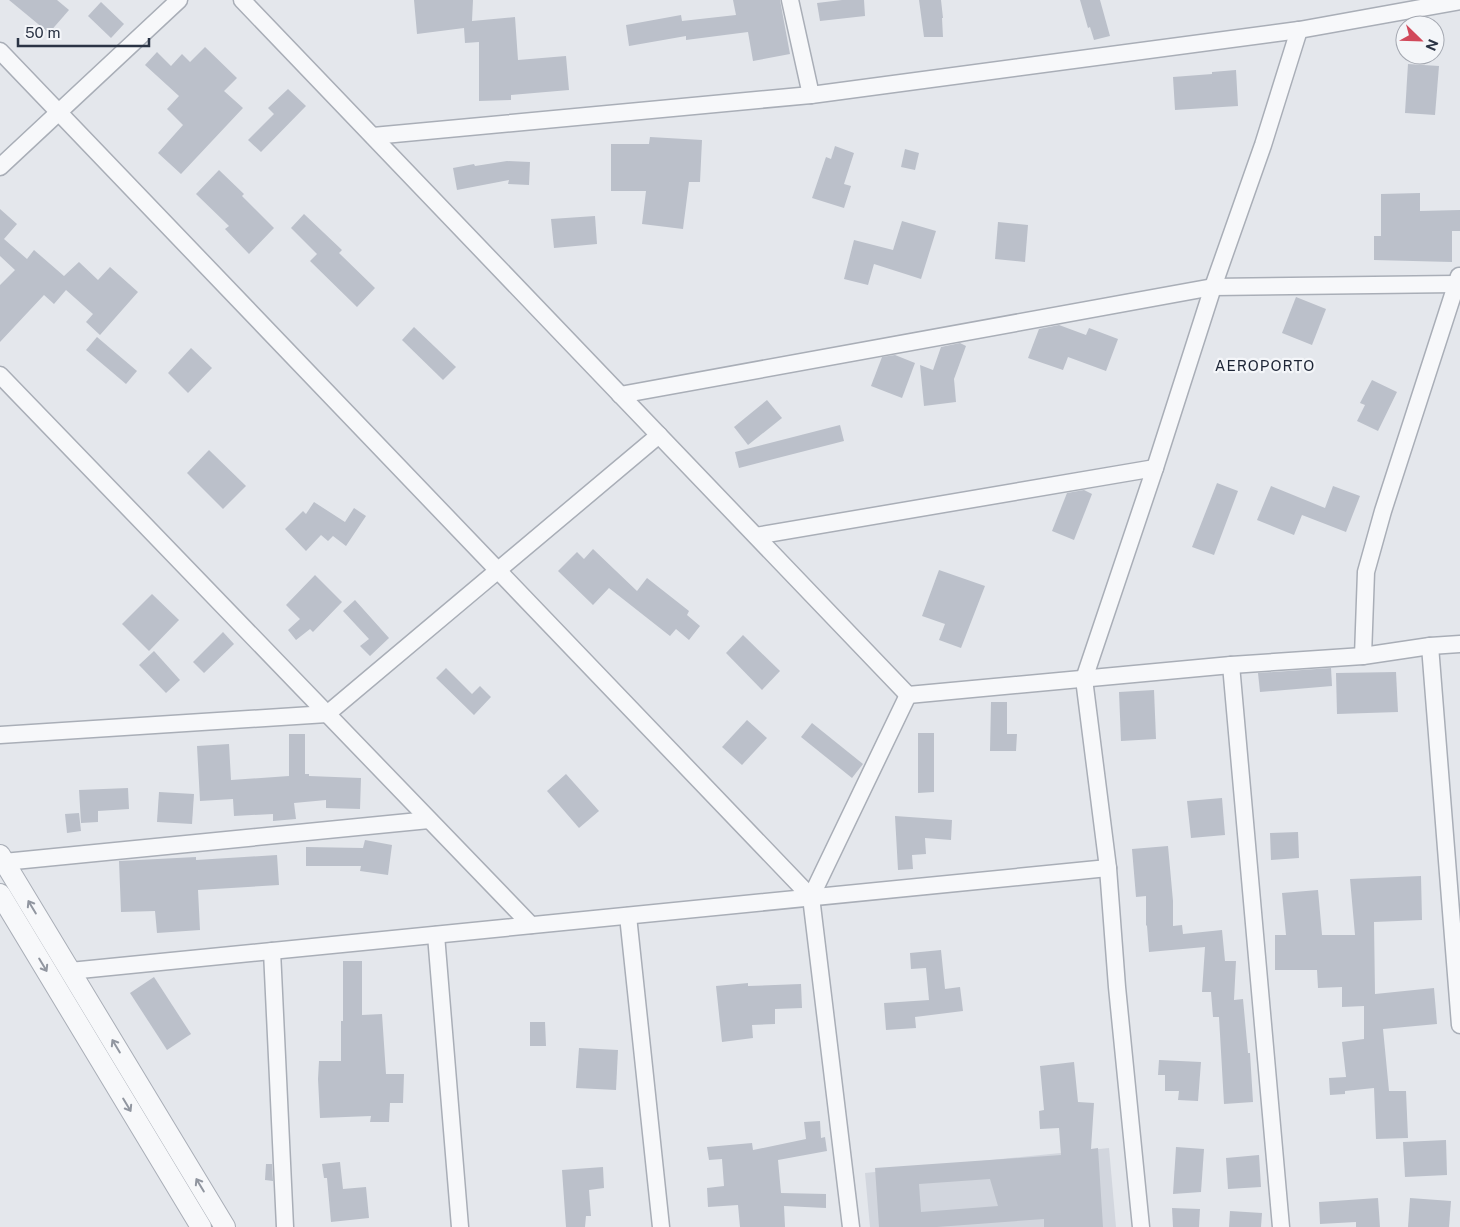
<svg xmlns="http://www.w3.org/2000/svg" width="1460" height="1227" font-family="'Public Sans',sans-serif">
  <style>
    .built { fill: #d2d6de }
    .building { fill: #bbc0ca; fill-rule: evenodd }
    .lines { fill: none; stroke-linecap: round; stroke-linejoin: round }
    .minor-casing { stroke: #a9aeb7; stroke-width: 19 }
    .tertiary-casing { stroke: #a9aeb7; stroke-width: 22 }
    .minor { stroke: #f7f8fa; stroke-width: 16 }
    .tertiary { stroke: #f7f8fa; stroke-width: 20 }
    .oneway { stroke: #9196a0 }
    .labels { text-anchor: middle; stroke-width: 4.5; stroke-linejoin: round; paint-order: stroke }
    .neighbourhood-label { font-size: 15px; letter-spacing: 1px; fill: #1d2536; stroke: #f4f6f9 }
  </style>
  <rect width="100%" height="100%" fill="#e4e7ec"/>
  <polygon class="built" points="1109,1148 1116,1227 870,1227 865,1173"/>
  <g class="building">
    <polygon points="9,0 57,0 69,10 49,33"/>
    <polygon points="414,0 473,0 472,21 515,17 518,60 566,56 569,90 511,95 511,100 479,101 479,42 465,43 464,28 417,34"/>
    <polygon points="733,0 780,0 790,54 753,61 748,32 686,40 686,36 629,46 626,25 681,15 682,21 736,15"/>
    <polygon points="842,0 864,0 865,16 820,21 817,3"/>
    <polygon points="919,0 941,0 943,18 942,18 943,37 924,37"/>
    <polygon points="1080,0 1100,0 1110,36 1094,40 1090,27 1088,28"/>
    <polygon points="101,2 124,24 111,38 88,16"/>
    <polygon points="205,47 237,78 224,91 243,108 181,174 158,153 183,125 167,109 179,96 145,65 157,52 171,66 182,54 190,62"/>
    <polygon points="1408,64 1439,66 1435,115 1405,113"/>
    <polygon points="1236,70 1238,106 1175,110 1173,77 1212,74 1212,72"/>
    <polygon points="288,89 306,106 261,152 248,140 274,114 268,108"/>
    <polygon points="650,137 702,140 700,182 689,182 683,229 642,224 646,191 611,191 611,144 649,144"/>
    <polygon points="835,146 854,153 844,184 851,186 844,208 812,198 826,157 831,159"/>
    <polygon points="905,149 919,153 915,170 901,167"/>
    <polygon points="507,161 530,162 529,185 508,184 509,180 457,190 453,168 474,164 475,166"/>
    <polygon points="219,170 244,194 242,196 274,228 249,254 225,229 229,226 196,194"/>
    <polygon points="1420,193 1420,211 1460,210 1460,231 1452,231 1452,262 1374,260 1374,236 1381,236 1381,194"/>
    <polygon points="0,209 17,224 4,239 27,259 34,250 64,276 79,262 98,280 110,267 138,292 100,335 86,322 93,314 66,290 54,304 44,295 0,342 0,285 15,270 0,256"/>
    <polygon points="304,214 342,250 339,253 375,288 357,307 310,261 317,254 291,228"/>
    <polygon points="595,216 597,244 554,248 551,219"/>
    <polygon points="902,221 936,231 921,279 874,264 868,285 844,279 854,240 893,250"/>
    <polygon points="998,222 1028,225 1025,262 995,259"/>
    <polygon points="1296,297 1326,309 1312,345 1282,333"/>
    <polygon points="1059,325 1086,335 1089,328 1118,339 1106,371 1068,357 1063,370 1028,358 1039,329"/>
    <polygon points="414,327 456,367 443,380 402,340"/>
    <polygon points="97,337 137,371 126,384 86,350"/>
    <polygon points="960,343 966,346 954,379 956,402 924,406 920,365 933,370 941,347"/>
    <polygon points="191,348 212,368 188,393 168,373"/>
    <polygon points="895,355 915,363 902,398 871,386 882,357"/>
    <polygon points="1372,380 1397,392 1378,431 1357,421 1365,405 1360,403"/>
    <polygon points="767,400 782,418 748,445 734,427"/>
    <polygon points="840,425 844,441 739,468 735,452"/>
    <polygon points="209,450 246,486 223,509 187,473"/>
    <polygon points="1217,483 1238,491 1214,555 1192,547"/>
    <polygon points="1271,486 1325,508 1333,486 1360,496 1346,532 1302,515 1294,535 1257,520"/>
    <polygon points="1084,490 1092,494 1074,540 1052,531 1067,493"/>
    <polygon points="314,502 345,522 354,508 366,516 346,546 333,536 328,541 321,535 306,551 285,529 303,511 306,514"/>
    <polygon points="593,549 637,591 647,578 689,611 687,615 700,626 689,640 676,629 670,636 609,588 593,605 558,571 577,552 584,559"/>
    <polygon points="939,570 985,586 961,648 939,640 945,624 922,616"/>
    <polygon points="315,575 342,602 313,632 310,629 296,640 288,630 300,619 286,605"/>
    <polygon points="152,594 179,620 149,651 122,624"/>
    <polygon points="355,600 389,638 370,656 360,646 369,639 343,611"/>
    <polygon points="223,632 234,644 204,673 193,662"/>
    <polygon points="743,635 780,671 762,690 726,653"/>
    <polygon points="154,651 180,680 166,693 139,665"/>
    <polygon points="446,668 472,694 480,686 491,697 474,715 436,678"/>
    <polygon points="1331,668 1332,686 1260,692 1258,673"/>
    <polygon points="1396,672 1398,712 1337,714 1336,673"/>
    <polygon points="1154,690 1156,739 1121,741 1119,692"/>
    <polygon points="991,702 1007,702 1007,734 1017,734 1016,751 990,751"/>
    <polygon points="747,720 767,738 742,765 722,747"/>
    <polygon points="812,723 863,764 852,778 801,737"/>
    <polygon points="918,733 934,733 934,792 918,793"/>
    <polygon points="289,734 305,734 305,774 309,774 309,776 361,778 360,809 326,808 326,800 294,803 296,819 273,821 273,814 234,816 233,799 200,801 197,746 229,744 231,780 289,776"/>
    <polygon points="566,774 599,811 579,828 547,791"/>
    <polygon points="128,788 129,809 98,811 98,822 81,823 79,790"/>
    <polygon points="159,792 194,794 192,824 157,822"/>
    <polygon points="1222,798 1225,835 1191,838 1187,801"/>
    <polygon points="79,813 81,831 67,833 65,814"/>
    <polygon points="895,816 952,820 951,840 925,838 926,854 912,855 913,869 898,870"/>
    <polygon points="1298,832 1299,858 1271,860 1270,833"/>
    <polygon points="365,840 392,845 388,875 360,871 361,866 306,866 306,847 363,848"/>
    <polygon points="1168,846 1173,901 1173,926 1182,925 1183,934 1222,930 1225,961 1236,961 1234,1000 1243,999 1248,1053 1250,1053 1253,1102 1224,1104 1219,1017 1213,1017 1211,992 1202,992 1205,947 1149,952 1147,926 1146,925 1146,896 1136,897 1132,849"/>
    <polygon points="277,855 279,885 198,890 200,930 157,933 155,911 121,912 119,861 196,857 196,860"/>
    <polygon points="1421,876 1422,920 1374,922 1375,994 1434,988 1437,1024 1383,1029 1389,1091 1406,1091 1408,1138 1376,1139 1374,1088 1345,1091 1345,1094 1330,1095 1329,1078 1346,1077 1342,1042 1364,1039 1364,1006 1342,1007 1342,987 1318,988 1317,970 1275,970 1275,935 1286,935 1282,893 1318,890 1322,935 1355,935 1350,879"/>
    <polygon points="941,950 945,989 960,987 963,1011 915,1017 916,1028 886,1030 884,1003 929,1000 926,968 911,969 910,953"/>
    <polygon points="343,961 362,961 362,1015 382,1014 386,1074 404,1074 403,1103 390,1103 389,1122 370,1122 371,1116 320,1118 318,1079 319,1061 341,1061 341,1021 343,1021"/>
    <polygon points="154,977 191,1034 167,1050 130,993"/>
    <polygon points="748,983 748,986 801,984 802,1008 775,1009 775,1024 752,1025 753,1038 722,1042 716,986"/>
    <polygon points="530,1022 545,1022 546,1046 530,1046"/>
    <polygon points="579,1048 618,1050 616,1090 576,1088"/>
    <polygon points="1159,1060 1201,1062 1198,1101 1178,1100 1179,1091 1165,1091 1165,1075 1158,1075"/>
    <path d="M1074,1062l4,40 16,1 -3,46 7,-1 5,79h-59v-8l-107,8h-58l-4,-59 186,-13 -2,-27 -19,1 -1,-18 5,-1 -4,-44zM990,1179l8,27 -77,6 -2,-28z"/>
    <polygon points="820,1121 821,1138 825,1137 827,1151 778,1160 781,1193 826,1194 826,1208 784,1206 785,1227 740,1227 738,1205 708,1207 707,1188 724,1186 722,1159 709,1160 707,1147 752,1143 753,1150 806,1139 804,1122"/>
    <polygon points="1446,1140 1447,1175 1405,1177 1403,1142"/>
    <polygon points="1176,1147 1204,1149 1201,1192 1173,1194"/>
    <polygon points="1259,1155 1261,1187 1228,1189 1226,1158"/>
    <polygon points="340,1162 343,1189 366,1187 369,1218 331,1222 327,1178 324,1178 322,1164"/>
    <polygon points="266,1164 272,1164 273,1181 265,1180"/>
    <polygon points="603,1167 604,1188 589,1190 591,1216 586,1216 585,1227 566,1227 562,1170"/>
    <polygon points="1378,1198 1380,1227 1356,1227 1356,1222 1320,1224 1319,1202"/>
    <polygon points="1410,1198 1451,1201 1449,1227 1408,1227"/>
    <polygon points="1172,1208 1200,1209 1199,1227 1173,1227"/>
    <polygon points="1230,1211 1262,1213 1261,1227 1229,1227"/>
  </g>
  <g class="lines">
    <defs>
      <g id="minor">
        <polyline points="242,0 908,695"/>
        <polyline points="790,0 811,95"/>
        <polyline points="0,51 811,897"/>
        <polyline points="373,136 811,95 1299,30 1460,1"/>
        <polyline points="0,167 179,0"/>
        <polyline points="0,375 531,925"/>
        <polyline points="620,395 1213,287 1456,284"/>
        <polyline points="756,536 1155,468"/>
        <polyline points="1430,646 1460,1025"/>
        <polyline points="1363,656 1366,572 1383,511 1459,276"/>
        <polyline points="1231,665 1281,1227"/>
        <polyline points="908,695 1231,665 1363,656 1430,646 1460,644"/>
        <polyline points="0,735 327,714 659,435"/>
        <polyline points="4,862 429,820"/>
        <polyline points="628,916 661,1227"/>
        <polyline points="436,935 460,1227"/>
        <polyline points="272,951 285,1227"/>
        <polyline points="70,971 1108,868"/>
        <polyline points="851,1227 811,897 908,695"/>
        <polyline points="1141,1227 1117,987 1108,868 1084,679 1155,468 1213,287 1263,145 1299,30"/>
      </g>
      <g id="tertiary">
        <polyline points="0,855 225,1227"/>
        <polyline points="0,894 201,1227"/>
      </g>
    </defs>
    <use href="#minor" class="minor-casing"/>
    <use href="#tertiary" class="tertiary-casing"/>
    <use href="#minor" class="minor"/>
    <use href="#tertiary" class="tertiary"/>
  </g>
  <defs><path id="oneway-shaft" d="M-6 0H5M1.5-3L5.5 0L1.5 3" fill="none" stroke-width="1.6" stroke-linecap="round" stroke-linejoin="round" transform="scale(1.25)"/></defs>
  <g class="oneway">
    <use href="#oneway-shaft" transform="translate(32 907) rotate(-121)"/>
    <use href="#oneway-shaft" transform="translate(43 965) rotate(59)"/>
    <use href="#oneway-shaft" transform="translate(116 1046) rotate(-121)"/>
    <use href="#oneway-shaft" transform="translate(127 1105) rotate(59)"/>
    <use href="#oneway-shaft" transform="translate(200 1185) rotate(-121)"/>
  </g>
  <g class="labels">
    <g class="neighbourhood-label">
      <text x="1265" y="371">AEROPORTO</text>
    </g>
  </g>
  <g transform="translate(1420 40) rotate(113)"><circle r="24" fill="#f4f6f9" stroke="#a4a8b1"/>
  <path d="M0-4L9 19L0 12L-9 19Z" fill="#d1495b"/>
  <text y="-8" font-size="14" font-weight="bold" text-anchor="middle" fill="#2b3445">N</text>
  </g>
  <path d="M18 38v8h131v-8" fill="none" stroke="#2b3445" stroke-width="2.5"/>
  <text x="25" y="38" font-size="15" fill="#2b3445" stroke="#f4f6f9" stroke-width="4" paint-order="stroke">50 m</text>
</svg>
